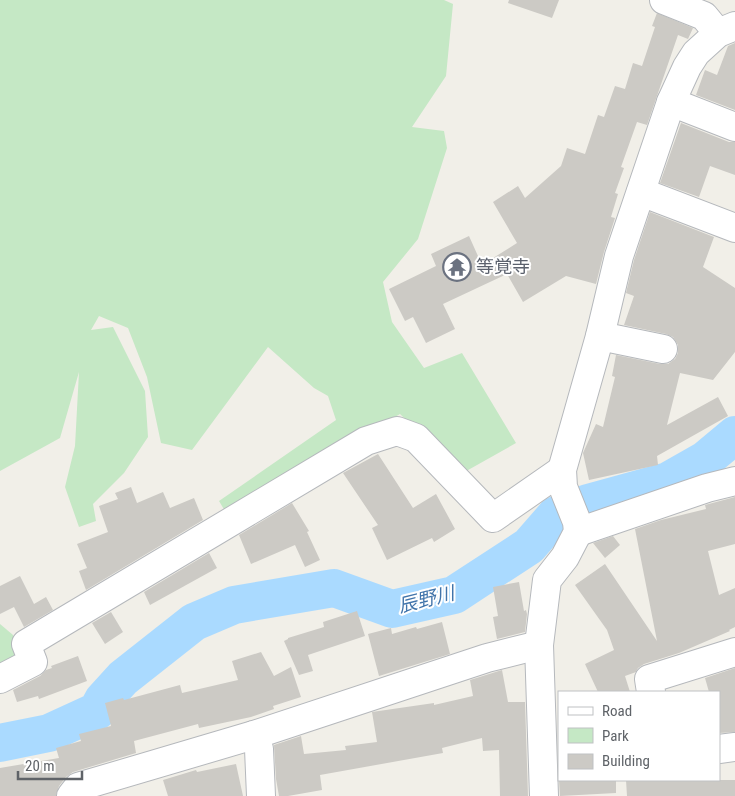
<svg xmlns="http://www.w3.org/2000/svg" width="735" height="796" font-family="'Roboto Condensed','Noto Sans JP',sans-serif">
  <style>
    .green { fill: #c5e8c5 }
    .lines { fill: none; stroke-linecap: round; stroke-linejoin: round }
    .river { stroke: #aadaff; stroke-width: 38 }
    .building { fill: #cccac5 }
    .minor-casing { stroke: #b5b8bc; stroke-width: 30 }
    .minor { stroke: #fff; stroke-width: 28 }
    .labels { text-anchor: middle; stroke-width: 4; stroke-linejoin: round; paint-order: stroke }
    .worship-label { font-size: 18px; fill: #5b616d; stroke: #fff; text-anchor: start }
    .water-label { font-size: 19px; font-style: italic; fill: #4174aa; stroke: #fff }
  </style>
  <rect width="100%" height="100%" fill="#f1efe8"/>
  <g class="green">
    <polygon points="0,0 444,0 453,4 446,76 412,127 444,131 447,148 418,239 383,282 392,322 424,368 462,353 516,443 461,474 400,414 228,516 219,501 336,420 328,396 314,388 268,347 192,450 161,443 147,377 128,328 99,316 91,330 113,327 145,391 148,437 124,473 93,504 96,521 79,527 65,487 75,446 79,372 60,438 0,471"/>
    <polygon points="0,624 13,635 22,658 0,669"/>
  </g>
  <g class="lines">
    <polyline class="river" points="0,743 49,733 97,711 103,700 123,678 194,622 234,605 334,588 392,609 454,595 529,546 556,515 588,503 668,481 705,460 735,435"/>
  </g>
  <g class="building">
    <polygon points="509,0 559,0 552,18 508,3"/>
    <polygon points="657,13 693,28 688,39 678,35 647,125 637,122 621,167 624,168 615,193 618,194 611,217 615,218 604,252 596,284 566,276 523,302 507,274 443,304 455,329 426,343 413,317 405,321 389,289 436,266 431,254 469,236 482,265 517,243 493,202 518,186 525,198 561,166 567,148 585,154 598,115 604,117 615,86 625,89 633,63 642,66 655,27 652,26"/>
    <polygon points="735,43 735,110 696,95 705,70 717,75 728,46"/>
    <polygon points="681,123 729,142 735,142 735,175 710,166 699,197 660,183"/>
    <polygon points="650,212 714,237 703,267 735,288 735,352 713,380 680,373 667,425 718,397 728,416 657,456 658,465 589,480 583,453 596,424 603,427 615,377 612,376 616,355 660,364 668,364 675,359 678,353 678,345 673,337 666,334 624,325 634,296 626,293 634,260"/>
    <polygon points="378,454 413,508 436,494 455,529 434,542 432,538 387,560 372,528 378,525 343,473"/>
    <polygon points="131,487 137,503 163,492 170,508 194,498 203,520 86,590 79,571 87,568 77,544 108,532 99,506 118,499 115,493"/>
    <polygon points="735,497 735,544 708,551 719,595 735,588 735,627 729,630 730,631 679,653 644,664 638,668 636,672 625,676 630,692 598,692 585,664 614,650 607,630 575,585 605,564 657,641 635,529 661,520 706,509 705,505"/>
    <polygon points="292,503 309,531 307,532 320,560 305,567 295,545 251,564 239,535"/>
    <polygon points="613,536 620,545 605,558 593,543"/>
    <polygon points="209,553 217,568 150,605 144,592"/>
    <polygon points="20,576 34,604 46,597 53,610 24,627 14,607 0,614 0,586"/>
    <polygon points="519,582 524,611 526,610 527,614 525,632 497,639 493,617 498,616 493,587"/>
    <polygon points="357,611 365,636 308,655 313,671 299,675 284,641 288,639 288,638 324,627 323,622"/>
    <polygon points="111,612 123,632 105,644 92,623"/>
    <polygon points="442,622 450,654 379,676 368,634 391,628 392,634 416,627 417,629"/>
    <polygon points="261,652 274,676 291,667 301,697 273,706 274,709 251,717 199,728 198,724 134,741 136,753 73,772 66,777 59,786 56,796 0,796 0,768 59,758 56,748 81,741 79,734 111,726 105,703 123,698 124,700 180,685 182,693 238,680 232,661"/>
    <polygon points="78,656 87,681 39,699 38,696 17,702 13,690 40,676 46,670 52,668 51,666"/>
    <polygon points="735,668 735,732 719,733 719,692 709,692 705,678"/>
    <polygon points="502,670 508,702 525,702 528,796 500,796 499,750 483,751 482,738 442,748 443,753 320,775 322,790 288,796 279,796 276,779 274,745 301,736 304,754 346,750 345,746 377,742 372,712 434,703 434,705 473,696 470,680"/>
    <polygon points="236,764 243,796 168,796 163,780 196,770 197,772"/>
    <polygon points="559,780 616,780 616,793 560,796"/>
    <polygon points="626,780 735,780 735,796 627,796"/>
  </g>
  <g class="lines">
    <defs>
      <g id="minor">
        <polyline points="664,0 704,16 718,33"/>
        <polyline points="671,102 735,127"/>
        <polyline points="641,192 735,228"/>
        <polyline points="600,336 663,349"/>
        <polyline points="578,532 707,488 735,481"/>
        <polyline points="0,679 33,662 26,644 366,441 397,431 416,438 493,518 562,470"/>
        <polyline points="651,692 649,679 735,652"/>
        <polyline points="254,735 259,749 261,796"/>
        <polyline points="719,749 735,747"/>
        <polyline points="71,796 78,787 254,735 487,658 539,645"/>
        <polyline points="544,796 539,645 547,580 565,557 578,532 577,522 563,487 562,470 600,336 619,256 671,102 687,67 696,53 718,33 735,26"/>
      </g>
    </defs>
    <use href="#minor" class="minor-casing"/>
    <use href="#minor" class="minor"/>
  </g>
  <defs>
    <symbol id="temple-ring" viewBox="-11 -11 22 22"><circle r="9.5" fill="#fff" stroke="#6b7280" stroke-width="1.5"/><path d="M0-6L5-2H3V0L6.5 2.5H4V6H1.5V3h-3V6H-4V2.5H-6.5L-3 0V-2H-5Z" fill="#6b7280"/></symbol>
  </defs>
  <g fill-rule="evenodd">
    <use href="#temple-ring" x="441" y="251" width="32" height="32"/>
  </g>
  <g class="labels">
    <g class="worship-label">
      <text x="476" y="273">等覚寺</text>
    </g>
    <g class="water-label">
      <text transform="translate(426 599) rotate(-14)" y="7">辰野川</text>
    </g>
  </g>
  <rect x="558" y="691" width="162" height="90" fill="#ffffff" stroke="#bfc1c3"/>
  <rect x="568" y="707" width="25" height="8" fill="#ffffff" stroke="#bfc1c3"/>
  <text x="602" y="716" font-size="15" fill="#5f6368">Road</text>
  <rect x="568" y="728" width="25" height="15" fill="#c5e8c5" stroke="#bfc1c3"/>
  <text x="602" y="741" font-size="15" fill="#5f6368">Park</text>
  <rect x="568" y="754" width="25" height="15" fill="#cccac5" stroke="#bfc1c3"/>
  <text x="602" y="766" font-size="15" fill="#5f6368">Building</text>
  <path d="M18 771v8h64v-8" fill="none" stroke="#5f6368" stroke-width="2.5"/>
  <text x="25" y="771" font-size="15" fill="#5f6368" stroke="#ffffff" stroke-width="4" paint-order="stroke">20 m</text>
</svg>
